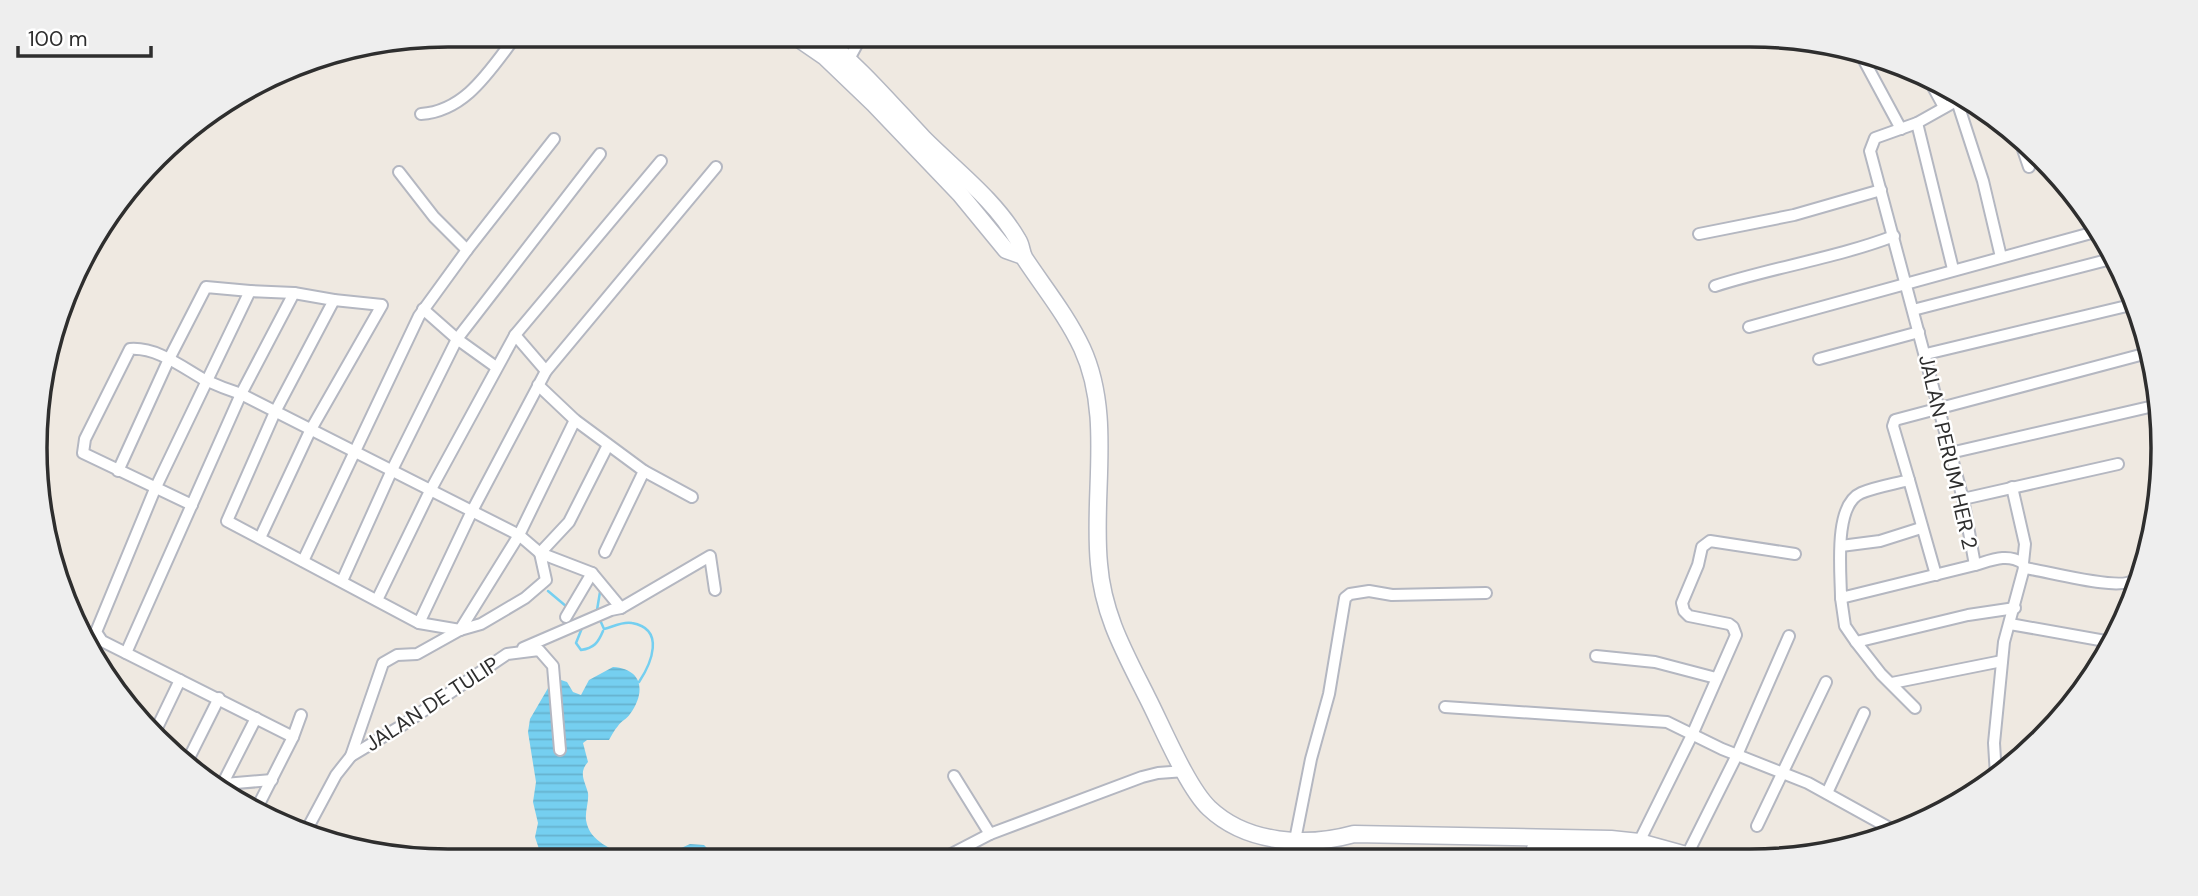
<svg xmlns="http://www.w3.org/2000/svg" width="2198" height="896" font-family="'DM Sans',sans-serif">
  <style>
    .water { fill: url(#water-rules) }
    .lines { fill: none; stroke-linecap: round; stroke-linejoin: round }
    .stream { stroke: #75cff0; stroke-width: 2.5 }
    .street-casing { stroke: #b4b7c1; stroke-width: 14 }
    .secondary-casing { stroke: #b4b7c1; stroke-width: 19 }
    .street { stroke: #fff; stroke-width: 10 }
    .secondary { stroke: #fff; stroke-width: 16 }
    .labels { text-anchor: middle; stroke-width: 5; stroke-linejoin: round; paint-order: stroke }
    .street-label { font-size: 21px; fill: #2e2e2e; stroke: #fff }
    .rim { fill: none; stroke: #2e2e2e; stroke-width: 3.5 }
  </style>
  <defs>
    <pattern id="water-rules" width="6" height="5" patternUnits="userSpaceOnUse" patternTransform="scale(1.75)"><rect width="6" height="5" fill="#75cff0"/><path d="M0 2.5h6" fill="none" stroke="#66b2ce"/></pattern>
  </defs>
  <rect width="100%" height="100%" fill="#efe9e1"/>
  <g class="water">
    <path d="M613,667c30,2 33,25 17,47 -3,5 -9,7 -12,12 -4,4 -6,9 -9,14h-22l-4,3 5,19c-10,11 -3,19 0,31 1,9 -3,18 -2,27 4,24 27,26 41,41h-84l-8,-24 3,-14 -5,-21 3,-20 -8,-50 2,-13 21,-36 7,-4 9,3 6,10 8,3 8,-15z"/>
    <polygon points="690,844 704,845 714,855 715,860 666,860 679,849"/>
  </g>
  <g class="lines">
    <g class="stream">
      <polyline points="548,591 567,607"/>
      <polyline points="597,610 600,592"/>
      <path d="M600,620l4,9c9,-2 18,-8 28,-6 34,6 19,41 7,59"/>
      <path d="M582,628l-6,15 5,7c13,-2 17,-7 22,-19"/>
    </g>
    <defs>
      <g id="street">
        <polyline points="1860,53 1901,129"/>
        <polyline points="847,63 862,35"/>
        <polyline points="1932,85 1944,107"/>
        <path d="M1958,100l-41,23 -42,15 -5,13 93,348 12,66c17,-5 32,-12 48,-2l1,5 -20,74 -10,101 2,33"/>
        <polyline points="1957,101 1983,181 2001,257"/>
        <path d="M421,114c46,-3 70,-46 96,-79"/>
        <polyline points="1917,123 1953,269"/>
        <polyline points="2018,135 2029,167"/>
        <polyline points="399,172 434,217 467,250"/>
        <polyline points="1699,234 1794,215 1881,190"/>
        <path d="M1715,286c59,-19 121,-28 179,-50"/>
        <polyline points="423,309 457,339 496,367"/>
        <polyline points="1913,310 2115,258"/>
        <polyline points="1749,327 2095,232"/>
        <polyline points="515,335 546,371"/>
        <polyline points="1926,354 2131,305"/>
        <polyline points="1819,359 1919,332"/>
        <polyline points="538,385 575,420 644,471 605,552"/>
        <polyline points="1950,453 2158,405"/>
        <polyline points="118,471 169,359 206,287 250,291"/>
        <polyline points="644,471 692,497"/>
        <polyline points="1909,480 1936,575"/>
        <polyline points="2012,487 2025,544 2023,563"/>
        <polyline points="1963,499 2118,464"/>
        <path d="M192,505l-109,-52 2,-14 45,-90c27,-2 52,18 75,31 11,5 24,10 36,14l278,141 21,18 52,20 29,35"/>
        <polyline points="260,538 310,431 382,305 334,300"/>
        <polyline points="1841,546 1880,541 1921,528"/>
        <polyline points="303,561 419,316 467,250 554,139"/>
        <path d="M1975,565l-134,33c0,-25 -8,-93 20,-105 14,-6 33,-9 48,-13l-16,-54 2,-6 249,-66"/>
        <path d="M2024,568c20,2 99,25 110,11 5,-6 8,-19 11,-26"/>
        <polyline points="342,581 392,470 457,339 600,154"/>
        <polyline points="1841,598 1845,626 1856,642"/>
        <polyline points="377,600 430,491 515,335 661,161"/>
        <polyline points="566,617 592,573"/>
        <polyline points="419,623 472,511 546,371 716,167"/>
        <polyline points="2010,624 2111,642"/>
        <polyline points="460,630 519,535 575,420"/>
        <polyline points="523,648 611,610 621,608 710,556 715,590"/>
        <polyline points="126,653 241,394 294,293"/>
        <polyline points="1596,656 1655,662 1716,678"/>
        <polyline points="1892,683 2002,661"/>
        <polyline points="1445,707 1667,722 1722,749 1808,783 1893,830"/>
        <polyline points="1915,708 1881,674 1856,642 1968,615 2015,608"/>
        <polyline points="155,732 180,680"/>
        <polyline points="293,737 102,641 96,632 155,489 250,291 294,293 334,300 275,412 227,521 419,623 460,630"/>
        <polyline points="351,756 383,663 397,655 417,654 460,630 481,624 525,598 546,580 540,553 569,522 608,445"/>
        <polyline points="186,764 219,698"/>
        <polyline points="954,776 990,834"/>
        <polyline points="223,783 256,718"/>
        <polyline points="213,785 272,780"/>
        <polyline points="1827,793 1864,713"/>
        <polyline points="257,808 293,737 301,715"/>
        <polyline points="1757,826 1826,682"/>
        <polyline points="305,833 336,775 351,756 401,726 507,654 539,650 553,666 560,750"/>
        <polyline points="1295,840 1311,759 1329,694 1345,598 1350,594 1369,591 1392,595 1486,593"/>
        <polyline points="1639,842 1692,735 1736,635 1733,627 1729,624 1689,616 1684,611 1682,603 1698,565 1702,547 1710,541 1795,554"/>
        <polyline points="1687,855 1737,755 1789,636"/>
        <polyline points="940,860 990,834 1142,777 1158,773 1185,771"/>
      </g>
      <g id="secondary">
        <polyline points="793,35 825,57 874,104 960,194 1006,250 1023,256"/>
        <path d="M819,35c39,30 71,68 105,104 32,32 71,61 94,101 4,6 3,13 7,19 20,30 42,57 57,89 31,67 10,146 17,216 4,51 26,89 48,133 15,29 40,90 62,111 38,36 98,39 145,26l257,5 28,3 58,16"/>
        <polyline points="1535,849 1573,849 1644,858"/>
      </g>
    </defs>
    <use href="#street" class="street-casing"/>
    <use href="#secondary" class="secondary-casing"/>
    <use href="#street" class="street"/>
    <use href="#secondary" class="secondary"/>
  </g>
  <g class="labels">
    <g class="street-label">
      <text transform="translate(1948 452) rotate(77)" y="7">JALAN PERUM HER 2</text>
      <text transform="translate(432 704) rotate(-33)" y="7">JALAN DE TULIP</text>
    </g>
  </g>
  <path d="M0 0H2198V896H0ZM448 47H1750A401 401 0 0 1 2151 448V448A401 401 0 0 1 1750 849H448A401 401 0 0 1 47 448V448A401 401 0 0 1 448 47Z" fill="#eee" fill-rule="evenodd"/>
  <path class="rim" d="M448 47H1750A401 401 0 0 1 2151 448V448A401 401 0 0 1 1750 849H448A401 401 0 0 1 47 448V448A401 401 0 0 1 448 47Z"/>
  <path d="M18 46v10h133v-10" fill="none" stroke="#2e2e2e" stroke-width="3.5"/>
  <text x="28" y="46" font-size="21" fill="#2e2e2e" stroke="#ffffff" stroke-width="5" paint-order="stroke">100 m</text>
</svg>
